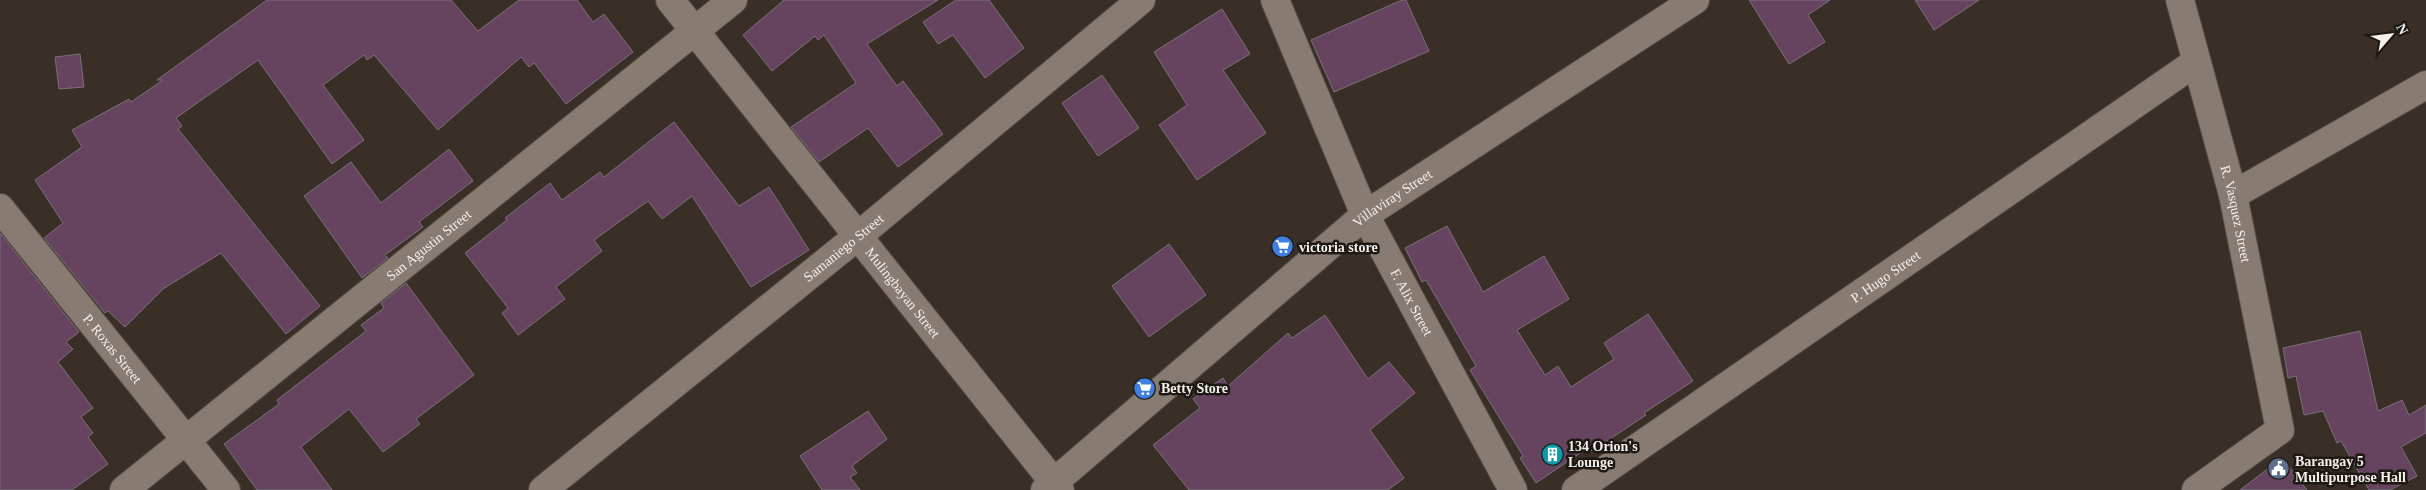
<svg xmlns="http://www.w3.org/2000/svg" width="2426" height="490" font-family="'Times New Roman',serif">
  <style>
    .building { fill: #664460; stroke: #7b6f79 }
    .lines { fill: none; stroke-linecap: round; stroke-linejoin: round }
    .street-casing { stroke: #534b43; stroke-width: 30 }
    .secondary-casing { stroke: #534b43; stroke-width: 30 }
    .street { stroke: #877b72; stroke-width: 28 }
    .secondary { stroke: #877b72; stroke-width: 28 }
    .labels { text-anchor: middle; stroke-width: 5; stroke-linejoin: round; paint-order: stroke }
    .street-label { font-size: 14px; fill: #f5eee9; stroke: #1c1814 }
    .poi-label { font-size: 14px; font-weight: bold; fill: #f5eee9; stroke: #1c1814; text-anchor: start }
  </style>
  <rect width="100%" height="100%" fill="#392f26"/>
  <g class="building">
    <polygon points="267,0 451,0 478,31 519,0 577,0 593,22 604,14 633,52 566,104 534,63 529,67 521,57 438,130 374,55 367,60 364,55 323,85 364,140 332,164 258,60 176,118 182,126 178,129 320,306 286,334 221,253 163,289 125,327 108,311 105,313 44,238 63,223 35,180 82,147 72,130 129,99 131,102 163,80 157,80"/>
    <polygon points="784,0 938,0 867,44 897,86 903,81 943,134 898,167 868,128 819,162 791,127 856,83 824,35 818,40 815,36 772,71 743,35"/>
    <polygon points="956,0 989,0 1024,48 985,78 953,35 938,44 923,22"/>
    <polygon points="1402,0 1406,0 1429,51 1334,92 1311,40"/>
    <polygon points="1749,0 1830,0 1808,15 1825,42 1789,64"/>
    <polygon points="1915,0 1979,0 1934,30"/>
    <polygon points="1222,9 1250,54 1223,70 1266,133 1197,180 1159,125 1187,105 1154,52"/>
    <polygon points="80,54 84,87 59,89 55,57"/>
    <polygon points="1102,75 1139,128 1098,156 1062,103"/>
    <polygon points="674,122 739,206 769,187 809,250 751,287 692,196 662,219 648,201 594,240 602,251 556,287 565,299 518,335 502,313 508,308 465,253 507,220 505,218 550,183 562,200 600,172 604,177"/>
    <polygon points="449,149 473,181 419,222 423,227 385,255 388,258 362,278 304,196 351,162 381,203"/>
    <polygon points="1447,226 1483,292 1544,256 1569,299 1517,330 1545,375 1558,366 1571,387 1614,359 1604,343 1648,314 1693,381 1644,413 1646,415 1592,451 1589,447 1536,483 1520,458 1523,456 1470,370 1476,366 1426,280 1422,282 1405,248"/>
    <polygon points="0,233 79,332 66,342 73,349 58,362 93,408 81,417 93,433 88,437 108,464 72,490 0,490"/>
    <polygon points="1169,244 1206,295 1149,337 1112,286"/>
    <polygon points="406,283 474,375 416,419 420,424 383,452 349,409 301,447 332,490 257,490 224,444 279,404 277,400 366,331 361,325 384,308 381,303"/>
    <polygon points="1325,315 1368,379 1389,362 1415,393 1370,430 1404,478 1388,490 1189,490 1153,445 1200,408 1193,399 1223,378 1228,386 1288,333 1292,338"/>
    <polygon points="2360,331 2378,411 2402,400 2409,415 2426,405 2426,433 2401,447 2417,476 2390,490 2369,490 2341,441 2337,443 2323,411 2304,415 2296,376 2288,378 2283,348"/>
    <polygon points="868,411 887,439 852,466 857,473 850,477 860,490 822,490 800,456"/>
    <polygon points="2282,458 2307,490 2240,490"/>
  </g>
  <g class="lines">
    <defs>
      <g id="street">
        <path id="s1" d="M670,0l390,490"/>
        <path id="s2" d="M2180,0l53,195 47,235 -84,60"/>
        <polyline points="2233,195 2426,85"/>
        <path id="s3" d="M0,208l226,282"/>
        <path id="s4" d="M124,490l609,-490"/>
        <path id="s5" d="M543,490l315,-254 283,-236"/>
        <path id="s6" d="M1045,490l320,-275 330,-215"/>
        <path id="s7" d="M1576,490l620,-428"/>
      </g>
      <g id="secondary">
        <path id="s8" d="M1275,0l90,215 148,275"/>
      </g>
    </defs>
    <use href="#street" class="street-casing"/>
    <use href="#secondary" class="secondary-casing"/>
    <use href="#street" class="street"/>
    <use href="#secondary" class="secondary"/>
  </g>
  <defs>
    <symbol id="supermarket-disc" viewBox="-11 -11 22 22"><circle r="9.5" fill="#3f7fe0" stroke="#1c1814"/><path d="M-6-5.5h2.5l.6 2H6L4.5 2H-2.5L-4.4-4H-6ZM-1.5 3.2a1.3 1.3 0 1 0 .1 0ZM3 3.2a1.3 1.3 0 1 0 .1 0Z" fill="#fff"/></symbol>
    <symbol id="building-disc" viewBox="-11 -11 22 22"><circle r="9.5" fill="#0f9aa8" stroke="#1c1814"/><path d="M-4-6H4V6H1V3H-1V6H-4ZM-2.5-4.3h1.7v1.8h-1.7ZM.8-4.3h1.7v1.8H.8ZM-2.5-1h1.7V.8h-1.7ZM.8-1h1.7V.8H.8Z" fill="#fff"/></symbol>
    <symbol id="civic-disc" viewBox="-11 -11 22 22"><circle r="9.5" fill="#5c6f8a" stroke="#1c1814"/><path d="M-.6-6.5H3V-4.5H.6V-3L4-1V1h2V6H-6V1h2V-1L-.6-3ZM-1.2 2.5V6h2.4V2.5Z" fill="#fff"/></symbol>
  </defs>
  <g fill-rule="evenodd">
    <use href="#supermarket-disc" x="1270" y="234" width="25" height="25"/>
    <use href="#supermarket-disc" x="1132" y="376" width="25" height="25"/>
    <use href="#building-disc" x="1540" y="442" width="25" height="25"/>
    <use href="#civic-disc" x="2266" y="456" width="25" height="25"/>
  </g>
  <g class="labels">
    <g class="street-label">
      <text dy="5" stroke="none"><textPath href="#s6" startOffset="454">Villaviray Street</textPath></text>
      <text dy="5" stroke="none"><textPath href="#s2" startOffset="221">R. Vasquez Street</textPath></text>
      <text dy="5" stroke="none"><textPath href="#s4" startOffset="391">San Agustin Street</textPath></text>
      <text dy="5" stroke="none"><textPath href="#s5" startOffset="386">Samaniego Street</textPath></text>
      <text dy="5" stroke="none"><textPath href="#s7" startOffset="376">P. Hugo Street</textPath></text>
      <text dy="5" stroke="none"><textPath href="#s1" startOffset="374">Mulingbayan Street</textPath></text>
      <text dy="5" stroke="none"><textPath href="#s8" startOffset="332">F. Alix Street</textPath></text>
      <text dy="5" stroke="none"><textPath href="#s3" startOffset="180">P. Roxas Street</textPath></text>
    </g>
    <g class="poi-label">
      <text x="1299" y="252">victoria store</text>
      <text x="1161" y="393">Betty Store</text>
      <text x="1568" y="451">134 Orion's<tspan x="1568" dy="16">Lounge</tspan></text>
      <text x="2295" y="466">Barangay 5<tspan x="2295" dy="16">Multipurpose Hall</tspan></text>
    </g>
  </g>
  <g transform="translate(2391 35) rotate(62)" stroke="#1c1814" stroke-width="4" paint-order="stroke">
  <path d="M0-4L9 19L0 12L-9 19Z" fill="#f5eee9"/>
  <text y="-8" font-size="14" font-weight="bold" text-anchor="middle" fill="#f5eee9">N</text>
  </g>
</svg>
